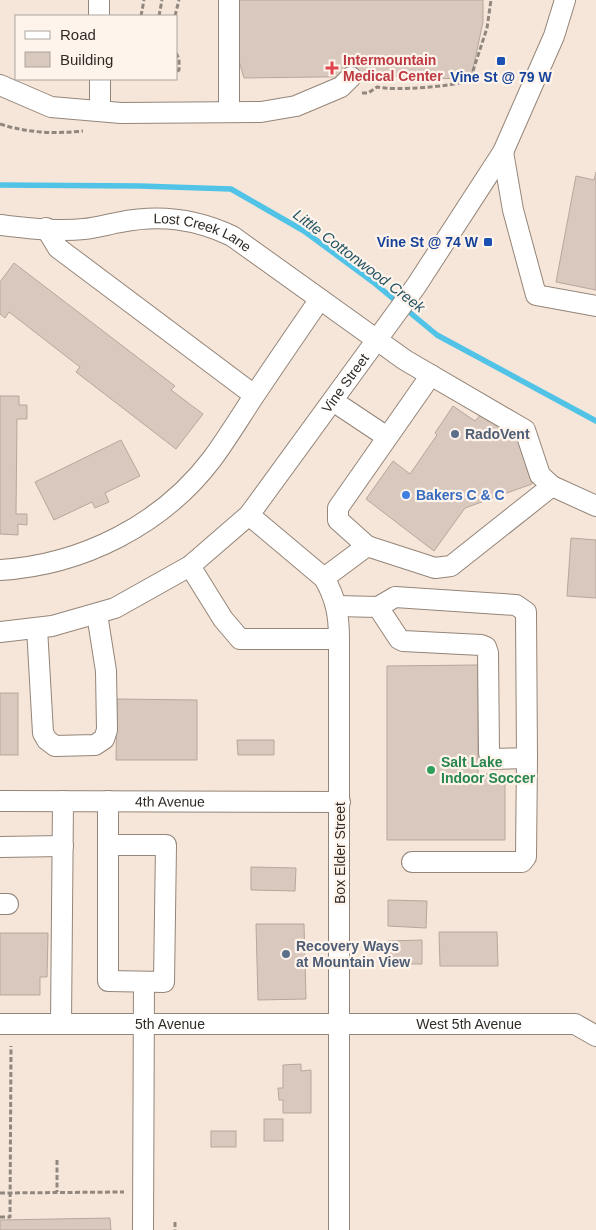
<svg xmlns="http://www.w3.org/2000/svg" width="596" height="1230" font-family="Helvetica,sans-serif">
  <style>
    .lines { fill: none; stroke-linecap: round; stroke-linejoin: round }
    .stream { stroke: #50c3e7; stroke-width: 5.5 }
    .building { fill: #d9c8bd; stroke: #b7a69c }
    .minor-casing { stroke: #948579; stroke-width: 22 }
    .path { stroke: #92877e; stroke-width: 3; stroke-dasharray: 5 2.5; stroke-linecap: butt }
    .minor { stroke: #fff; stroke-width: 20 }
    .transit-dot { fill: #1a4fb4; stroke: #fef4ec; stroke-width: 2 }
    .health-dot { fill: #e0444e; stroke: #fef4ec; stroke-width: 2 }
    .service-dot { fill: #5c6f8a; stroke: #fef4ec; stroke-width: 2 }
    .shop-dot { fill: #3f7fe0; stroke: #fef4ec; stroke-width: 2 }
    .leisure-dot { fill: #2e9e5b; stroke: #fef4ec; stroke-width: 2 }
    .labels { text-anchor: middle; stroke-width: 4.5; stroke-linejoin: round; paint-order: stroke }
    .health-label { font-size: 14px; font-weight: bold; fill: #be3a42; stroke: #fef4ec; text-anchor: start }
    .transit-label { font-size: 14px; font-weight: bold; fill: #164399; stroke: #fef4ec }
    .street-label { font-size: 14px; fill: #312b26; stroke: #fef4ec }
    .service-label { font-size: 14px; font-weight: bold; fill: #4e5e75; stroke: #fef4ec; text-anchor: start }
    .shop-label { font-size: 14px; font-weight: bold; fill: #366cbe; stroke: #fef4ec; text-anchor: start }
    .leisure-label { font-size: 14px; font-weight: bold; fill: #27864d; stroke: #fef4ec; text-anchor: start }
    .water-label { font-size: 15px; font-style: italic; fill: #255564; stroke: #fef4ec }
  </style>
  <rect width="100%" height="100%" fill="#f6e6d9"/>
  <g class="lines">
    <polyline class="stream" points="0,185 140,186 231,189 304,231 373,282 437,335 596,421"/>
  </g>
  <g class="building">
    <polygon points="239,0 483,0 483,22 471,78 427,79 392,76 244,78 236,51"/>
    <polygon points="596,172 596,290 556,282 576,176 594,180"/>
    <polygon points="14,263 175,386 171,390 203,414 176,449 76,372 80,367 9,312 5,318 0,314 0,282"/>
    <polygon points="0,396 19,396 19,405 27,405 27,419 17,419 16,514 27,514 27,525 18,524 18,535 0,534"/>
    <polygon points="453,406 475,421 483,412 516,434 532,484 465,508 434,551 366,499 393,461 410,474 437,435 435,433"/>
    <polygon points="121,440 140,476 105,493 109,502 95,508 92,502 54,520 35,482"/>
    <polygon points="571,538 596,540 596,598 567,596"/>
    <polygon points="478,665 478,774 505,774 505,840 387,840 387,666"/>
    <rect x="0" y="693" width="18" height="62"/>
    <polygon points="117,699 197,700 197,760 116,760"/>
    <polygon points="237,740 274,740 274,755 238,755"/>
    <polygon points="251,867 296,868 295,891 251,890"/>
    <polygon points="388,900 427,901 426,928 388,926"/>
    <polygon points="256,924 304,924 306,999 258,1000"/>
    <polygon points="439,932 497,932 498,966 440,966"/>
    <polygon points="0,933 48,933 47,977 40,977 40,995 0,995"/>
    <polygon points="422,940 422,964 389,964 388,941"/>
    <polygon points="301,1064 301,1071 311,1070 311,1113 283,1113 283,1100 279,1100 278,1088 283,1088 283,1065"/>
    <rect x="264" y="1119" width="19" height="22"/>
    <rect x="211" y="1131" width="25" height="16"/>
    <polygon points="110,1218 111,1230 0,1230 0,1220"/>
  </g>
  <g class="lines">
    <defs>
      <g id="minor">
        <polyline points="99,0 99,16"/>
        <polyline points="229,0 229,112"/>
        <polyline points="100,79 100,111"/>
        <polyline points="0,85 51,107 121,113 261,112 296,106 341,87 351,77"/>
        <polyline points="503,152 513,210 536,295 596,306"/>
        <path id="s1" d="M0,225c27,3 57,7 84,4 12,-1 25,-5 37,-7 40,-8 75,-3 111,14l173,124 120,70 15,45 12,11 44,20"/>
        <polyline points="46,228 58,248 254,395"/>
        <polyline points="333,401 387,437"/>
        <path d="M249,515l75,63c12,20 15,38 15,61v591"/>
        <polyline points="367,546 338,520 338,508 431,375"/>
        <polyline points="190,566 223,619 240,639 339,639"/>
        <path d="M0,570c82,-5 162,-45 212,-111 15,-20 28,-42 42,-63 22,-33 44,-65 66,-97"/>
        <polyline points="324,578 367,546 435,568 451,566 552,486"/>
        <polyline points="337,606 378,607 395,597 516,605 526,612 527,758 493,759 489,753 488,653 486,647 481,645 403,641 399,639 378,607"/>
        <polyline points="37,628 43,733 47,740 55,746 95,745 104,739 107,730 106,671 97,614"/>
        <path id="s2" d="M0,632l52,-6 63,-18 75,-42 59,-51 167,-229 87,-134 51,-116 11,-36"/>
        <path id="s3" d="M0,801l340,1"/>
        <polyline points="108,801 108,981 164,982 166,845 108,845"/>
        <polyline points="0,847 63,846"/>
        <polyline points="412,862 522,862 526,857 527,758"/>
        <polyline points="0,904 8,904"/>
        <path id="s4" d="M0,1024h575l21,12"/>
        <polyline points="61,1024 63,801"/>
        <polyline points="143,1230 144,982"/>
      </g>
    </defs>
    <use href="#minor" class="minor-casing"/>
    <g class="path">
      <polyline points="141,16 144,0"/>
      <polyline points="159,16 162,0"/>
      <polyline points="175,16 179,0"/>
      <polyline points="176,53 179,59 179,70 176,72"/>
      <path d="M362,93h6l9,-6c18,4 75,0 93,-7l17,-52 4,-28"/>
      <path d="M0,124c28,9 54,10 83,7"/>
      <polyline points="57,1160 57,1192"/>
      <polyline points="0,1193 124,1192"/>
      <polyline points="0,1217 10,1217 11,1046"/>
      <polyline points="175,1222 175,1230"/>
    </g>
    <use href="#minor" class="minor"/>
  </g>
  <g class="transit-dot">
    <rect x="496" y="56" width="10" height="10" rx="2.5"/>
    <rect x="483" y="237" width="10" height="10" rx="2.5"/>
  </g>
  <path class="health-dot" d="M329.5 60.5h5v5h5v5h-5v5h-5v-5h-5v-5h5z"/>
  <g class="service-dot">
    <circle cx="455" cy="434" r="5"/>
    <circle cx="286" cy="954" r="5"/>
  </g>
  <circle class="shop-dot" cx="406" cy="495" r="5"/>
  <circle class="leisure-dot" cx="431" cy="770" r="5"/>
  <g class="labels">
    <g class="health-label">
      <text x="343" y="65">Intermountain<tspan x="343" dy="16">Medical Center</tspan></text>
    </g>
    <g class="transit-label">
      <text x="501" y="82">Vine St @ 79 W</text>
      <text x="478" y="247" text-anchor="end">Vine St @ 74 W</text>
    </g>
    <g class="street-label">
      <text dy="5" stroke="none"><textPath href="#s1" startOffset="206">Lost Creek Lane</textPath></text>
      <text dy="5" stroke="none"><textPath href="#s2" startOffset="445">Vine Street</textPath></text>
      <text dy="5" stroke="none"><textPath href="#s3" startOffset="170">4th Avenue</textPath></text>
      <text transform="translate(340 853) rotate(-90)" y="5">Box Elder Street</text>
      <text dy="5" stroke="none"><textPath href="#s4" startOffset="170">5th Avenue</textPath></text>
      <text dy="5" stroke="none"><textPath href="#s4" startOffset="469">West 5th Avenue</textPath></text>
    </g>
    <g class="service-label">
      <text x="465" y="439">RadoVent</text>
      <text x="296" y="951">Recovery Ways<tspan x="296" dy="16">at Mountain View</tspan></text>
    </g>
    <g class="shop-label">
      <text x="416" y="500">Bakers C &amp; C</text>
    </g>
    <g class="leisure-label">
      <text x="441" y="767">Salt Lake<tspan x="441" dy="16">Indoor Soccer</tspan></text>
    </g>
    <g class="water-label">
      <text transform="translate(359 261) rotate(37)" y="5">Little Cottonwood Creek</text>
    </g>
  </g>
  <rect x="15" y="15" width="162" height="65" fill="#fef4ec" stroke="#aca49d"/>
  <rect x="25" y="31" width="25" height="8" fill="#ffffff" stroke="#aca49d"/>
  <text x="60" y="40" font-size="15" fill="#312b26">Road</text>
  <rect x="25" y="52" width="25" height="15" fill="#d9c8bd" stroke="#aca49d"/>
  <text x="60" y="65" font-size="15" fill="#312b26">Building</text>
</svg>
